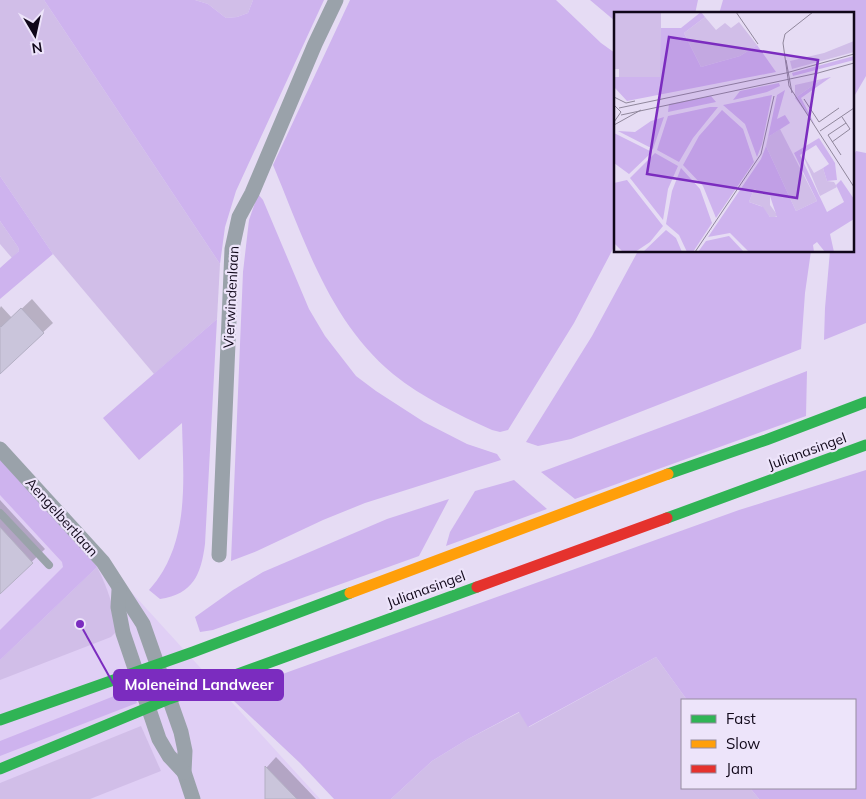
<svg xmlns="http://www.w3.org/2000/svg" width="866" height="799" font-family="Mulish,sans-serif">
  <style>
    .built { fill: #e0cff5 }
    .green { fill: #d1bee8 }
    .forest { fill: #ceb3ee }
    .shadow { fill: #0003 }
    .building { fill: #cac5db; stroke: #b3afc3 }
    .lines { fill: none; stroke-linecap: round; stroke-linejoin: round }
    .lane { stroke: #9aa2aa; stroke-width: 8 }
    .street { stroke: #9aa2aa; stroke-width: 15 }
    .fast { stroke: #30b455; stroke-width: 11 }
    .slow { stroke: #ff9f0a; stroke-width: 11 }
    .jam { stroke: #e5322d; stroke-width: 11 }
    .labels { text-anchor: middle; stroke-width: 4.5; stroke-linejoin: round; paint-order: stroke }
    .street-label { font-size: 14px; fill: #100719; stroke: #ede4fa }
    .inset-road { fill: none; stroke: #90879c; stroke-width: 1 }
    .view { fill: #7b2cbf; fill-opacity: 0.15; stroke: #7b2cbf; stroke-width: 2.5 }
    .inset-edge { fill: none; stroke: #100719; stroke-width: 2.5 }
    .leader { fill: none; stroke: #7b2cbf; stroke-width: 2 }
    .callout-dot { fill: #7b2cbf; stroke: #ede4fa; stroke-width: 2 }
    .callout { fill: #7b2cbf; stroke: #7b2cbf; stroke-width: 2 }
    .callout-label { font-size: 15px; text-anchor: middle; font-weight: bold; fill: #fff }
  </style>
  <rect width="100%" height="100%" fill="#e6dcf4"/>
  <polygon class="built" points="0,448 320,799 0,799"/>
  <g class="green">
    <polygon points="0,0 44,0 220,264 217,319 154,374 53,254 0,176"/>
    <polygon points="195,0 253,0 248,13 237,17 226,18 208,4"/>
    <polygon points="0,221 18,247 19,251 12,258 0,244"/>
    <path d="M97,567c11,21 17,41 20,64l-6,6 -111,43v-20z"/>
    <polygon points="656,657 687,700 682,700 682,788 750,788 759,799 391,799 432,761 468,739 520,712 529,727"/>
    <polygon points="141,726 161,771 90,799 0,799 0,783"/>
  </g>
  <g class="forest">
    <polygon points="44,0 195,0 208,4 226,18 237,17 248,13 253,0 324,0 236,191 225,227 220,264"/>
    <path d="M350,0h206l45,43 14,10v192l-41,78 -66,107 -8,2 -8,-2c-35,-16 -69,-32 -99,-56 -64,-53 -89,-135 -120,-209z"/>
    <polygon points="590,0 698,0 695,14 615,14 615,21"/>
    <polygon points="723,0 866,0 866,76 852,100 852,14 719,14"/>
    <polygon points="856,151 866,153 866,323 824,340 825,308 830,251 852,251 852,159"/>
    <polygon points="0,176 53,254 0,299 0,268 19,251 18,247 0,221"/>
    <polygon points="258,194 263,200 309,309 325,336 356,376 376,391 424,422 467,444 497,454 501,460 365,503 323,520 257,551 231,561 243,272 249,220"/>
    <polygon points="638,251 811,251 805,293 801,349 571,439 538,446 526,442 592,336"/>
    <path d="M217,319l-12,225c-4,31 -12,50 -45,55l-11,-9c5,-6 10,-12 14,-19 26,-44 20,-99 19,-148l-43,37 -36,-42z"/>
    <polygon points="807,371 806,416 575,499 541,472 702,412"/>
    <polygon points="0,459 86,553 97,567 0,660 0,630 63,567 62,562 0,495"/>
    <polygon points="866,470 866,799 759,799 750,788 855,788 855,700 687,700 656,657 528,727 519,712 468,739 432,761 391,799 334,799 300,763 234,701 230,693 739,510"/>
    <polygon points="514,480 547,509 446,546 450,532 475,491"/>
    <polygon points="449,499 419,556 213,630 200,632 195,617 233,590 263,572 387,519"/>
    <polygon points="132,689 137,703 0,756 0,741"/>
  </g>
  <g class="shadow">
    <polygon points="32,299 53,323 0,372 0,308 1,306 12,318"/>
    <polygon points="0,500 45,549 0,592"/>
    <polygon points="276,757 316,799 266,799 267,767"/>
  </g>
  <g class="building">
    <polygon points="21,308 44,333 0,374 0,326 1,327"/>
    <polygon points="0,527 33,563 0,594"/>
    <polygon points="265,766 297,799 265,799"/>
  </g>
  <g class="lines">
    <polyline class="lane" points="0,513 49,565"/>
    <g class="street">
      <polyline points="0,449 103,562 143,624 181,732 185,751 184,772 193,799"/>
      <polyline points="219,555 232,249 239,217 252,193 315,44 336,0"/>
      <polyline points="119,590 118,607 123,633 159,739 169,756 184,772"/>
    </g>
    <g class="fast">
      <polyline points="668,474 766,440 866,402"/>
      <polyline points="667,518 866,445"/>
      <polyline points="0,720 193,652 350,593"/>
      <polyline points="0,769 169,699 477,587"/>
    </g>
    <polyline class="slow" points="350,593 668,474"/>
    <polyline class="jam" points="477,587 667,518"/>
  </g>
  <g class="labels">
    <g class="street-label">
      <text transform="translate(231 297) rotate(-87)" y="5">Vierwindenlaan</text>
      <text transform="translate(807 451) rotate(-20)" y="5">Julianasingel</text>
      <text transform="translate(62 517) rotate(48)" y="5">Aengelbertlaan</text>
      <text transform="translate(426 589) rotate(-20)" y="5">Julianasingel</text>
    </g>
  </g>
  <g transform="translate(614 12)">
    <rect width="240" height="240" fill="#e6dcf4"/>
    <path d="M0,0h47v65h-42v-8h-5zM91,5l11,13 9,-7 6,5 8,-6 18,23 -17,11 -39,11 -17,-34zM240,29v11l-62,17 -2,-8 34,-8zM208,67l-27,19v-13zM166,117l37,72 -21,10 -30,-65 2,-9zM188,141l12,20 9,-5 4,13 7,1 3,5 -17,9zM140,177l16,7v9l8,11 -7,2 -10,-12 -12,-4z" fill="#d1bee8"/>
    <path d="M87,0l4,5 -21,16 17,34 39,-11 17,-11 19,27 -149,29 -12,-13 -1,-11h46l1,-49h20zM240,44v4l-61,16 -1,-3zM217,65l-30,21 14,27 -20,-27 27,-19zM165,71l1,3 -13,6 -34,8 7,-9zM171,78l-8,29 8,-4 5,8 -22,14 9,-42zM158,83l-10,49 -5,13 -12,-33 -22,-19zM97,84l5,6 -48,10 1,-8zM96,95h8l-25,31 -14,24 -22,-12 11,-34zM108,98l21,19 11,33 -38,56 -13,-32 -20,-21 16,-29zM50,105l-11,32 -35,-18 17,1 16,-11zM0,121l38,19 -23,22 -15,-11zM205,126l16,25 2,17 -10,1 -4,-13 6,-4 -13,-19 -16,10 27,57 17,-10 -8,-17 5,-5 13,19v20l-24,15 4,18h-9l-8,-10 -4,3 1,7h-65l-19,-19 -22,4 53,-78 5,-13 30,65 21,-10 -23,-48zM140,177l16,7 7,21h-7l-7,-10 -14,-5zM41,141l23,13 -10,23 -5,31 -33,-42zM67,156l19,21 12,34 -19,29h-6l-8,-17 -13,-11 6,-33zM13,168l36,46 -13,16 -15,10h-12l-9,-9v-60zM52,218l10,8 6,14h-39zM115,224l15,16h-46l8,-11z" fill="#ceb3ee" fill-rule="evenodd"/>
    <path class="inset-road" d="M122,0l22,32M199,0l-28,22 -2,9 6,43 65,101M172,48l6,33M0,85l12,6 9,-2M190,87l15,23 20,-14M0,93l7,7 -7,10M5,96l167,-35 68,-19M7,103l197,-42 36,-10M0,113l27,-15M206,119l34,-23M218,130l18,-13 -8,-12M227,143l-13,-20 18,-12M81,240l66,-98 13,-58"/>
    <path class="view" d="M55,25l149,23 -21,138 -150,-24z"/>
    <rect width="240" height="240" class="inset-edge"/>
  </g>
  <path class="leader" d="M80 624L114 685"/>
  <circle class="callout-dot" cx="80" cy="624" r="5"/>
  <rect class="callout" x="114" y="670" width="169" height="30" rx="5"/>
  <g class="callout-label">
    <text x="199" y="690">Moleneind Landweer</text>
  </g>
  <rect x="681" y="699" width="175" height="90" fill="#ede4fa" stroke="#958ca0"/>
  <rect x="691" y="715" width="25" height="8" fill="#30b455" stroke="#958ca0"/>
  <text x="726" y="724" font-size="15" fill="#100719">Fast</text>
  <rect x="691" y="740" width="25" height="8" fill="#ff9f0a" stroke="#958ca0"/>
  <text x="726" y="749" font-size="15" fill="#100719">Slow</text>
  <rect x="691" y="765" width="25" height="8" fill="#e5322d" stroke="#958ca0"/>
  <text x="726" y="774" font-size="15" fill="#100719">Jam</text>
  <g transform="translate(35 35) rotate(171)" stroke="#ede4fa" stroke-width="4" paint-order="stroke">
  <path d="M0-4L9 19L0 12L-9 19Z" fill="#100719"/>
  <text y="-8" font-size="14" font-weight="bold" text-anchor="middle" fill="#100719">N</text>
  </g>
</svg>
